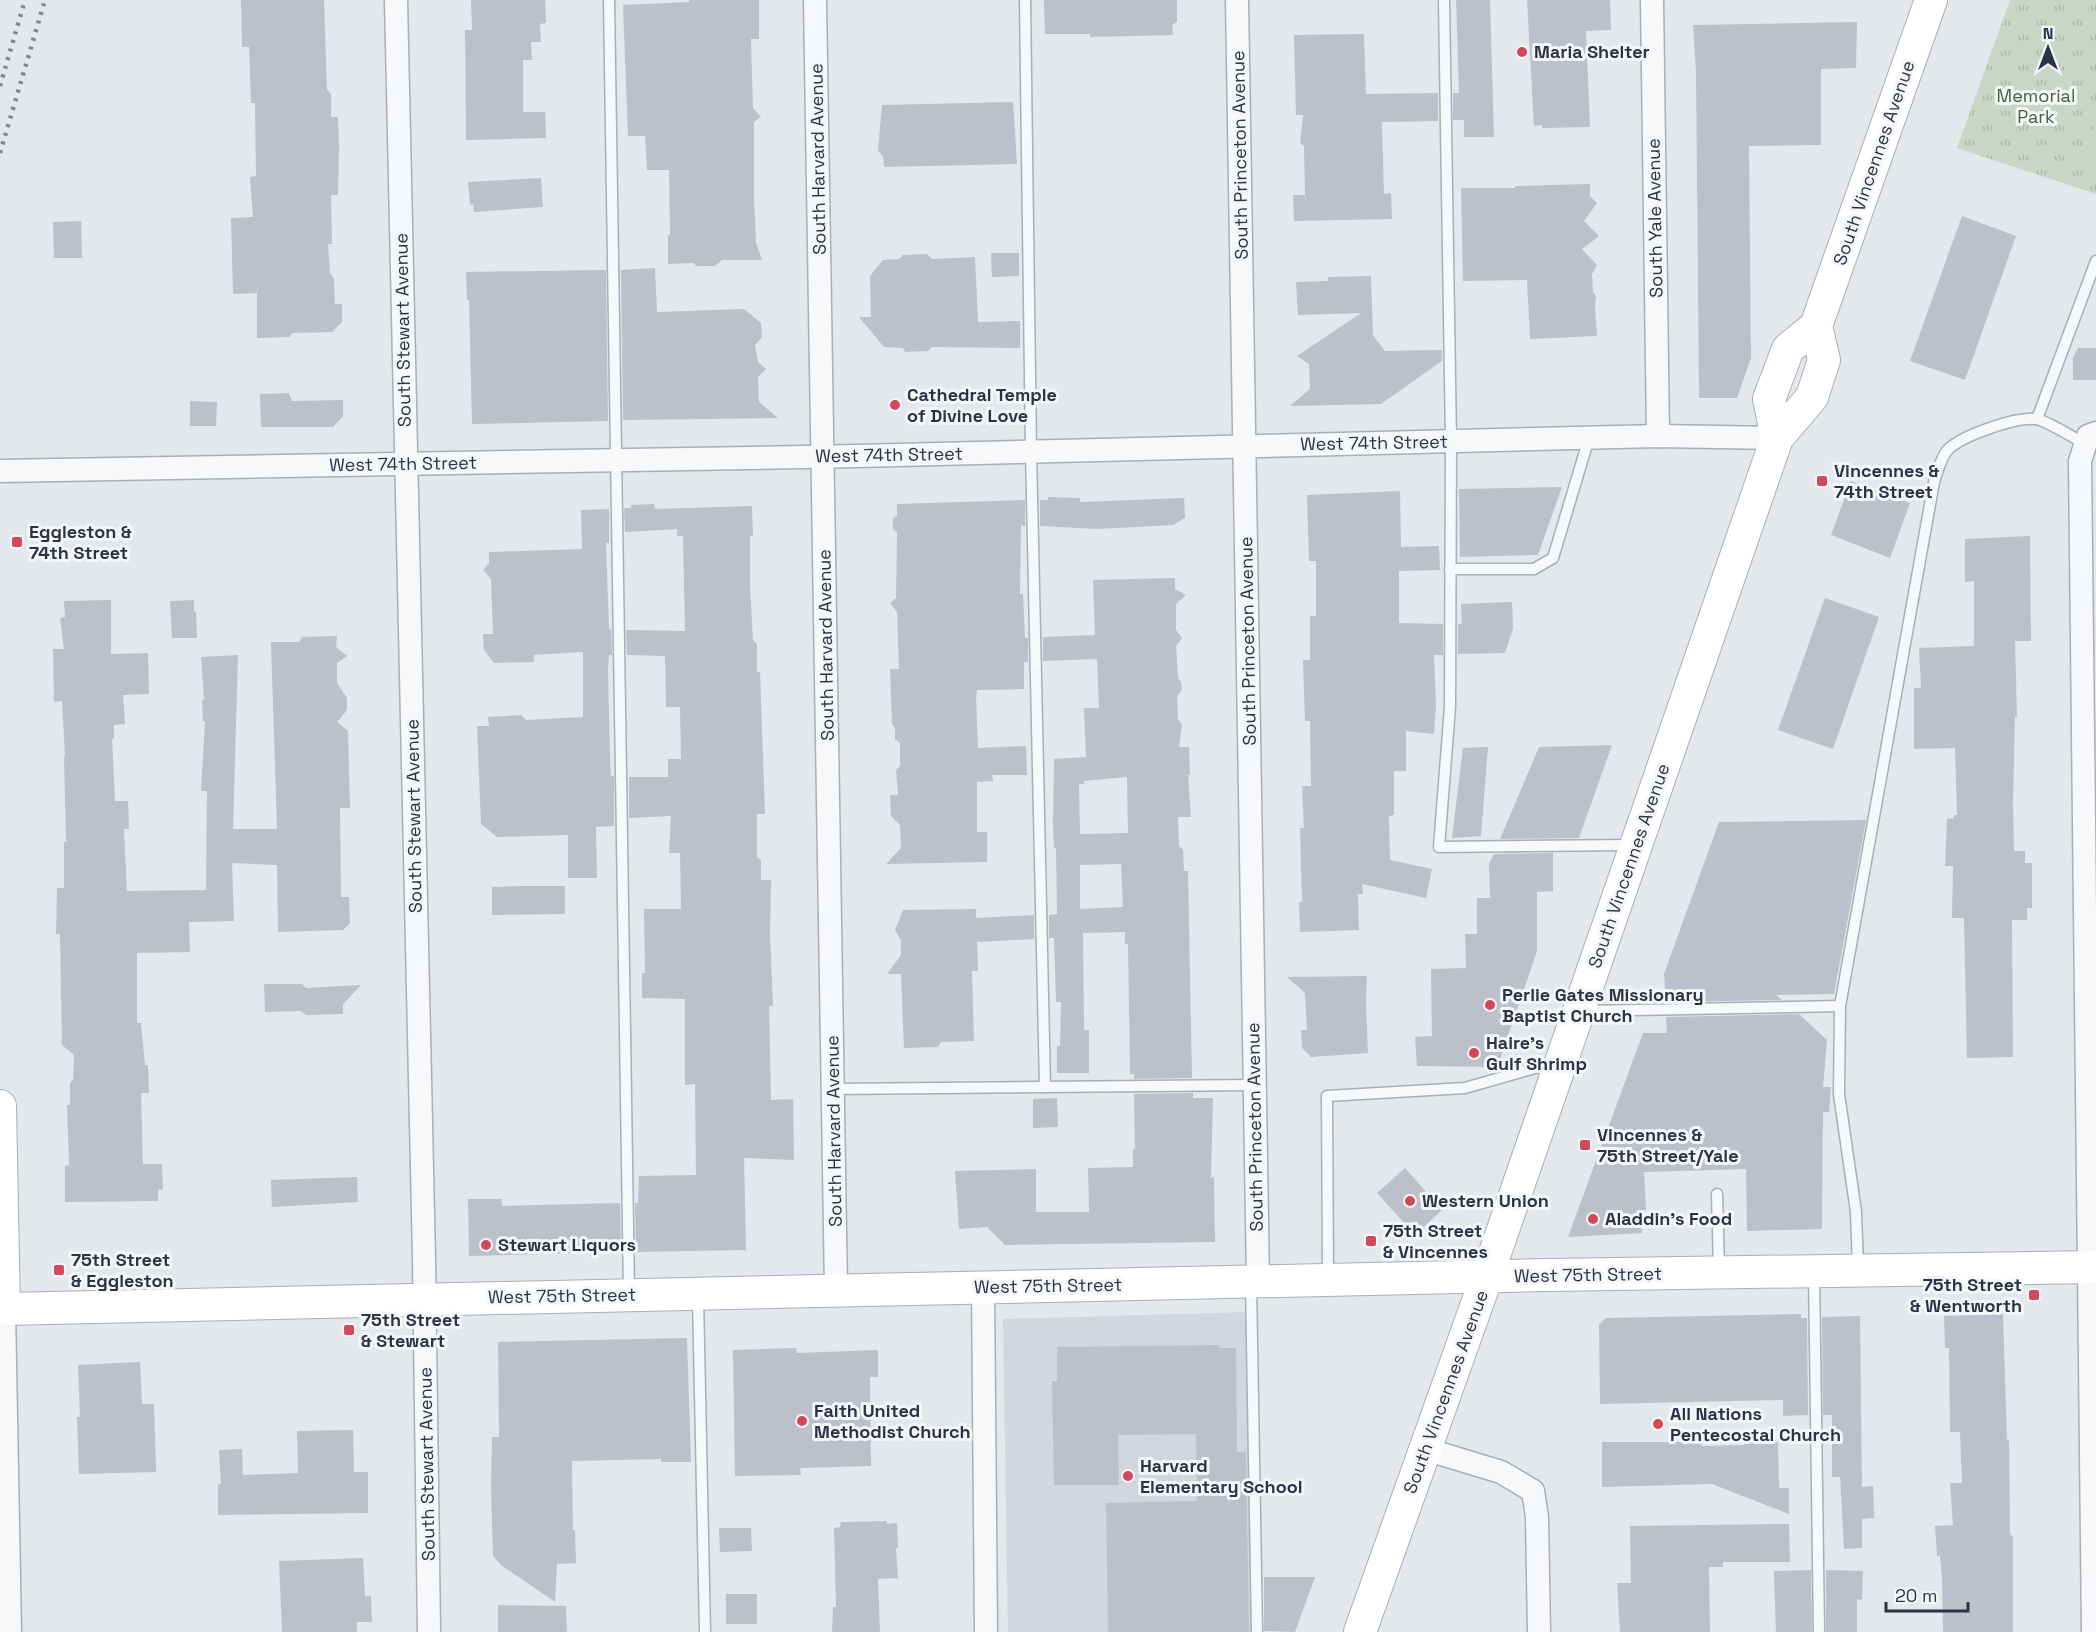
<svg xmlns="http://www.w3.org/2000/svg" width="2096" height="1632" font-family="'Space Grotesk',sans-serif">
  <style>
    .built { fill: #d2d6de }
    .grass { fill: url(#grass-tufts) }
    .pitch { fill: #c9d6c5 }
    .building { fill: #bbc0ca; fill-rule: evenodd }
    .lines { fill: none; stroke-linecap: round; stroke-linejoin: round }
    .lane-casing { stroke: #a9aeb7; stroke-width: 13 }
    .street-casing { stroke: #a9aeb7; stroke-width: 25 }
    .secondary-casing { stroke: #a9aeb7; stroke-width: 34 }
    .lane { stroke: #f7f8fa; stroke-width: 10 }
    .street { stroke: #f7f8fa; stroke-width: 22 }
    .secondary { stroke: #fff; stroke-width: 32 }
    .rail { stroke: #7d8696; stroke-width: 4.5; stroke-dasharray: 3 6; stroke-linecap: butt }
    .poi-dot { fill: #d1495b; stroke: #f4f6f9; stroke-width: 2 }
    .labels { text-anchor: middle; stroke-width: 6; stroke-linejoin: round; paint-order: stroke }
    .poi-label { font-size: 18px; font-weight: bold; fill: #2b3445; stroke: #f4f6f9; text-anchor: start }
    .park-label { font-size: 18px; fill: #3f6138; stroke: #f4f6f9 }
    .street-label { font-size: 18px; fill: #2b3445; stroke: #f4f6f9 }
  </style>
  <defs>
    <pattern id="grass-tufts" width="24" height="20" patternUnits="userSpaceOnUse" patternTransform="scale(1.5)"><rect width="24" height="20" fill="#c9d6c5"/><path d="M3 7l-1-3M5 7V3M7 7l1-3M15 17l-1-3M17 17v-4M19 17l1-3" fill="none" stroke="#adb8ab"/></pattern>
  </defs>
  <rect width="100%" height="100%" fill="#e4e7ec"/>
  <polygon class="built" points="1247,1312 1253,1632 1008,1632 1003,1319"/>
  <polygon class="grass" points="2010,0 2096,0 2096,194 1957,148"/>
  <polygon class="pitch" points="2096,121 2096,172 2083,152"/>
  <g class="building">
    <polygon points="241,0 324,0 327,90 331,94 331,117 338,117 339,146 338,195 331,195 332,244 328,244 330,273 334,278 335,304 342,304 342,322 332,332 293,333 289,337 257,338 257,293 233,294 231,218 253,217 250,177 256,176 255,103 251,103 249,47 242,47"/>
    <polygon points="471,0 545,0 546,23 540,24 541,42 531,42 532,60 523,60 523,112 545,112 546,138 466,140 465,30 472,30"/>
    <polygon points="689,0 759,0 759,39 751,39 753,108 761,117 754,122 754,200 756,243 762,260 722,260 715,266 697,266 693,263 668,264 668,235 670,235 669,170 647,170 645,136 628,136 623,5 689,2"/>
    <polygon points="1044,0 1177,0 1177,22 1172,25 1173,35 1090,37 1090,34 1045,34"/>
    <polygon points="1456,0 1490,0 1494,137 1464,137 1464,120 1453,120 1453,93 1459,93"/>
    <polygon points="1527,0 1610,0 1611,30 1586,31 1590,127 1542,128 1542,125 1534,126"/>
    <polygon points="1857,22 1856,68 1821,69 1821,145 1749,146 1751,358 1737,398 1699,398 1696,72 1693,25"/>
    <polygon points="1364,34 1366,94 1438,93 1438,121 1382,122 1384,194 1391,193 1392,219 1294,221 1293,195 1305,195 1304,146 1300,143 1303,115 1296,115 1294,35"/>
    <polygon points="1013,102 1017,164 884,167 883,156 878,151 882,105"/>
    <polygon points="541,178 543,207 474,212 473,204 470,205 468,182"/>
    <polygon points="1590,184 1590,196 1597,203 1584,221 1599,236 1582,249 1597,265 1592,274 1593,292 1596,296 1595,307 1597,336 1530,339 1527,280 1463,281 1461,188 1515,188 1515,186"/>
    <polygon points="1962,216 2016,236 1965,380 1910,361"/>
    <polygon points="81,221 82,258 54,258 53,222"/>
    <polygon points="991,253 1019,253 1019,276 992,277"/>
    <polygon points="927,254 932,259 975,257 978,322 1020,321 1020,348 932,347 928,351 905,352 903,348 884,347 859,317 871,317 870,276 883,260 899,259 903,255"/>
    <polygon points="655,268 657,312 744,309 761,323 762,337 755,345 758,362 766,369 758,377 759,402 778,418 623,420 621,270"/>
    <polygon points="606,270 608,421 472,424 469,300 467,300 466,272"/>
    <polygon points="1371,276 1373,335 1385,351 1442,350 1442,361 1381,404 1290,406 1310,389 1309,364 1297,356 1361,313 1298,315 1296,282 1328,281 1328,277"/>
    <polygon points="2078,348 2096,348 2096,380 2073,380 2073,358"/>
    <polygon points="289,393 292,401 343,400 343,416 333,427 261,427 260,394"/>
    <polygon points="190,401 217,402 216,426 190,426"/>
    <polygon points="1851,481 1910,503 1890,558 1831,535"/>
    <polygon points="1562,487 1538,555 1460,557 1459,489"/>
    <polygon points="1400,491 1401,547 1439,546 1440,570 1399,571 1399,623 1443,624 1443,655 1434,655 1436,706 1434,734 1406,731 1406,771 1394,771 1394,815 1389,816 1390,860 1432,869 1426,898 1362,884 1363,894 1358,894 1359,930 1300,932 1299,902 1302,902 1300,828 1304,828 1302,786 1311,786 1310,721 1305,721 1303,660 1310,660 1310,616 1316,616 1316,561 1309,561 1307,495"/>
    <polygon points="1048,497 1080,498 1080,502 1184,498 1185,518 1173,525 1097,529 1040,526 1040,500 1048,500"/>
    <polygon points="1025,500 1025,526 1021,525 1020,594 1023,594 1025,638 1028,638 1028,662 1024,662 1024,689 977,690 976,698 978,748 1026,746 1027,775 992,775 993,781 977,782 977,832 987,832 987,862 886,864 901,848 900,825 891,816 890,795 898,795 896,770 900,766 900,743 895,739 895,728 892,724 890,669 899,669 897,612 890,603 896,598 897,533 893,529 893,518 897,516 897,504"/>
    <polygon points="654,504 655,509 752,506 753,536 750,536 750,586 753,640 757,644 757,672 760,672 765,814 757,814 757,857 761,860 761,880 771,880 770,935 773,1006 769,1006 771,1100 793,1099 794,1160 744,1158 746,1250 636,1252 635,1203 638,1203 639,1176 696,1175 695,1084 685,1085 685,999 642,998 642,973 645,973 644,909 681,909 680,853 669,853 671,816 629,818 629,777 668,777 668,759 681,759 680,707 666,707 665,656 627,655 626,630 685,631 683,536 677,536 677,529 625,532 624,508 631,508 631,505"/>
    <polygon points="609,509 609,543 606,543 609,629 611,629 612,655 609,655 608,669 609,715 610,757 611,776 614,776 614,826 596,827 597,878 568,878 568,835 497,837 481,824 477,726 489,726 488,717 521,715 526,720 583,717 583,652 534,655 534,662 494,663 484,650 483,634 493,634 491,579 483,570 489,563 489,552 582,549 581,510"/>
    <polygon points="2030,536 2031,641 2015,641 2017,717 2015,717 2013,803 2014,851 2025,851 2025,863 2032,863 2032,908 2027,908 2027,920 2012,920 2013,1057 1967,1058 1964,918 1952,918 1953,866 1945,866 1947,819 1954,818 1954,815 1957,815 1955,748 1914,749 1914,688 1921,688 1919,648 1974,646 1974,581 1965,582 1965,539"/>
    <path d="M1175,578v11l11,6 -10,9v26l6,8 -6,8 2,32 3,4 1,8 -5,6 1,23 4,5 -3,23h10l1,28h-2l3,42h-13l1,29 4,4 1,21h4l4,207 -58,1v-5h-4l-2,-130h-3v-12l-42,1 1,97h5v43h-32v-27h3l1,-44h-5l-2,-64h-5v-23l8,-1 -1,-66h-2l-1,-24 1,-65 32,-2 -2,-49h15l-2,-49 -54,2v-24l52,-2 -2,-55zM1127,777l1,56 -48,1 -1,-50h5v-3zM1121,864l2,43 -43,2v-44z"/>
    <polygon points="1825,598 1879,617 1833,749 1778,730"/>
    <polygon points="111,600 111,654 148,653 149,694 123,695 125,724 114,725 114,739 112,739 115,801 128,801 129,829 124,829 127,891 206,890 207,792 206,791 201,791 205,721 203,721 202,700 204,700 201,657 238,655 233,829 277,829 271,642 299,642 302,637 337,636 336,647 347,656 337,663 337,683 347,698 347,710 337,722 348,731 350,808 340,808 341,897 349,897 350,923 343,930 278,932 277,865 232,863 234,921 189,922 190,952 137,953 137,1023 141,1023 145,1065 148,1065 149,1093 141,1093 143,1164 162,1164 163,1189 158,1190 158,1201 65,1202 65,1166 69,1165 67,1105 70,1105 70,1083 73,1080 74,1055 62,1045 60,934 56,934 57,888 64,888 64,842 66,842 64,756 65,756 62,701 54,702 53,649 64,649 60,618 65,617 64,601"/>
    <polygon points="194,600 194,612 196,611 197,638 172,638 170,601"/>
    <polygon points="1512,602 1513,629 1505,653 1458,654 1458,624 1462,624 1461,604"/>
    <polygon points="1612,745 1579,838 1500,839 1539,747"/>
    <polygon points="1488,747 1481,836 1452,838 1463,748"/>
    <polygon points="1866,820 1834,994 1776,995 1782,1000 1666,1002 1664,974 1719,822"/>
    <polygon points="1553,853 1553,891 1537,892 1537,951 1499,1062 1491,1067 1417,1066 1415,1037 1432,1036 1431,969 1466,968 1465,934 1477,934 1477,898 1490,898 1489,864 1494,854"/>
    <polygon points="521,886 565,886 565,914 492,915 492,887"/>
    <polygon points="976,909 976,918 1034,915 1034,939 977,942 978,971 972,971 974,1041 941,1042 938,1047 904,1048 901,974 887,974 901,955 901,941 895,930 903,910"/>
    <polygon points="1367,976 1366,1004 1368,1053 1311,1057 1302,1048 1301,1030 1307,1030 1305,993 1287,977"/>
    <polygon points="264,984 302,984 306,988 361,985 343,1004 343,1014 306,1015 301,1011 265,1012"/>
    <polygon points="1799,1014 1827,1040 1823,1087 1831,1087 1829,1112 1823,1112 1822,1229 1747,1231 1746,1169 1644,1172 1646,1210 1641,1210 1642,1233 1568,1237 1643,1033 1667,1033 1666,1017"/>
    <polygon points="1193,1093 1193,1098 1213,1098 1211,1178 1214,1177 1215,1242 1005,1245 987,1227 959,1229 955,1171 1036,1169 1036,1212 1089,1212 1088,1168 1133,1167 1133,1149 1135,1149 1134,1094"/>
    <polygon points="1057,1098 1058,1127 1033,1128 1033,1099"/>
    <polygon points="1405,1168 1442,1210 1415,1235 1377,1193"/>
    <polygon points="357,1177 358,1202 272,1207 271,1180"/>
    <polygon points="468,1199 502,1199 502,1206 620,1203 621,1252 469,1256"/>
    <polygon points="1801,1314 1801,1318 1807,1318 1808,1415 1783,1416 1783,1400 1600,1404 1599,1325 1606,1318"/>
    <polygon points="2003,1314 2007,1440 2009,1440 2010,1534 2013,1537 2013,1632 1943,1632 1942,1577 1940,1556 1937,1556 1935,1526 1953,1525 1950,1483 1962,1483 1960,1432 1950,1432 1949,1348 1945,1348 1944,1316"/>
    <polygon points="1860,1316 1862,1487 1873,1486 1874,1518 1862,1519 1862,1548 1844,1549 1840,1477 1832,1477 1832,1415 1823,1415 1822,1317"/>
    <polygon points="687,1338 691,1462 661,1462 661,1459 572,1461 573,1530 575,1530 576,1563 557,1564 555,1602 501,1565 493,1556 491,1485 492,1437 499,1437 498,1342"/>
    <polygon points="1219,1345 1219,1348 1236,1348 1237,1452 1246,1452 1249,1632 1108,1632 1106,1503 1197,1501 1196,1434 1118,1435 1119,1485 1054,1485 1052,1381 1057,1381 1057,1347"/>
    <polygon points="796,1348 797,1353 878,1350 878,1377 870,1377 871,1466 800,1468 801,1475 735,1476 733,1350"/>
    <polygon points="140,1362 142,1404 154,1404 156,1472 79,1474 77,1417 80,1417 78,1365"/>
    <polygon points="353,1430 354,1472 368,1472 368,1513 218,1515 218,1484 221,1484 219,1450 242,1449 243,1475 298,1473 297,1431"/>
    <polygon points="1602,1442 1701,1442 1702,1446 1744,1445 1744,1442 1778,1442 1779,1488 1789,1488 1789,1514 1712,1484 1602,1487"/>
    <polygon points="887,1521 887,1524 897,1523 898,1548 896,1548 898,1578 878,1579 880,1632 832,1632 833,1607 836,1607 834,1528 840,1527 841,1522"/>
    <polygon points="1789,1524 1790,1562 1723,1562 1723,1567 1709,1567 1710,1632 1620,1632 1617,1583 1631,1583 1630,1526"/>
    <polygon points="719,1528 751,1528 752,1551 720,1552"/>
    <polygon points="363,1558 365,1596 371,1596 372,1622 357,1622 357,1632 282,1632 279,1561"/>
    <polygon points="1811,1570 1812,1632 1776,1632 1774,1571"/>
    <polygon points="1826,1570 1863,1571 1862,1600 1857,1599 1857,1632 1826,1632"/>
    <polygon points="1264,1577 1315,1577 1295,1632 1264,1631"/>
    <rect x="726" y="1594" width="31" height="30"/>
    <polygon points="498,1605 566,1606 567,1632 498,1632"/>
  </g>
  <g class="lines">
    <defs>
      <g id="lane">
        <polyline points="609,0 629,1291"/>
        <polyline points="1025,0 1031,451 1045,1087"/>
        <polyline points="1444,0 1451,441 1450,707 1439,847 1631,845"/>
        <polyline points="2037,419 2096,261"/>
        <polyline points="1450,569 1534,569 1553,558 1589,438"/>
        <polyline points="1582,1011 1840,1006"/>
        <polyline points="833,1089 1255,1085"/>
        <polyline points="1717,1194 1719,1269"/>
        <path d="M1858,1267l-2,-55 -17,-118 1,-88 94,-524c3,-10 6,-21 12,-30 12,-16 70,-35 90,-33 10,1 39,20 50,25"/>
        <polyline points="1814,1272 1819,1632"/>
        <polyline points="1328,1276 1327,1096 1465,1088 1556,1062"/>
        <polyline points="1251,1284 1257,1632"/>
        <polyline points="698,1297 705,1632"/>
      </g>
      <g id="street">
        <polyline points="396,0 424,1259 429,1632"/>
        <polyline points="815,0 836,1291"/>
        <polyline points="1237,0 1258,1281"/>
        <polyline points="1652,0 1658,436"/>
        <polyline points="0,471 857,456 1658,436 1777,438"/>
        <polyline points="983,1287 986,1632"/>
        <polyline points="0,1309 4,1309 10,1632"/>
        <polyline points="1425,1449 1501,1472 1533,1491 1537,1517 1539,1632"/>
        <polyline points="2093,1632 2080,461 2088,436 2096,433"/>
      </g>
      <g id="secondary">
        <polyline points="1777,438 1769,399 1788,349 1816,326 1931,0"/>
        <polyline points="0,1106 4,1309 1549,1275 2096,1267"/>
        <polyline points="1360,1632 1487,1276 1777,438 1812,397 1824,360 1816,326"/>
      </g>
    </defs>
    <use href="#lane" class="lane-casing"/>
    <use href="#street" class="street-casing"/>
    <use href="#secondary" class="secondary-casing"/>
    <use href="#lane" class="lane"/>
    <use href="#street" class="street"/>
    <use href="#secondary" class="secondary"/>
    <g class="rail">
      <polyline points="0,86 25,0"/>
      <polyline points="0,153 45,0"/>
    </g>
  </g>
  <g class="poi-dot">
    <circle cx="1522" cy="52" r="6"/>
    <circle cx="895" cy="405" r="6"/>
    <rect x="1816" y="475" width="12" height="12" rx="3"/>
    <rect x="11" y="536" width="12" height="12" rx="3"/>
    <circle cx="1490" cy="1005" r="6"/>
    <circle cx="1474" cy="1053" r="6"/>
    <rect x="1579" y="1139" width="12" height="12" rx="3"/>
    <circle cx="1410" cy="1201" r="6"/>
    <circle cx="1593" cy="1219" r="6"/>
    <rect x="1365" y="1235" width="12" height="12" rx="3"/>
    <circle cx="486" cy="1245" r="6"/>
    <rect x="53" y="1264" width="12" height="12" rx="3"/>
    <rect x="2028" y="1289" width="12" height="12" rx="3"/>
    <rect x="343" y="1324" width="12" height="12" rx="3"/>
    <circle cx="802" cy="1421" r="6"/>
    <circle cx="1658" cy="1424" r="6"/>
    <circle cx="1128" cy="1476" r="6"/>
  </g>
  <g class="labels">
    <g class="poi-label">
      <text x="1534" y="58">Maria Shelter</text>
      <text x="907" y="401">Cathedral Temple<tspan x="907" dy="21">of Divine Love</tspan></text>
      <text x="1834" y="477">Vincennes &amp;<tspan x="1834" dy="21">74th Street</tspan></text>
      <text x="29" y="538">Eggleston &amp;<tspan x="29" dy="21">74th Street</tspan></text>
      <text x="1502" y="1001">Perlie Gates Missionary<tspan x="1502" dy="21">Baptist Church</tspan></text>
      <text x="1486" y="1049">Haire's<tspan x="1486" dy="21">Gulf Shrimp</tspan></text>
      <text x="1597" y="1141">Vincennes &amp;<tspan x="1597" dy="21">75th Street/Yale</tspan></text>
      <text x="1422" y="1207">Western Union</text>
      <text x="1605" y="1225">Aladdin's Food</text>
      <text x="1383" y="1237">75th Street<tspan x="1383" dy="21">&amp; Vincennes</tspan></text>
      <text x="498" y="1251">Stewart Liquors</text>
      <text x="71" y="1266">75th Street<tspan x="71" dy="21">&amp; Eggleston</tspan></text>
      <text x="2022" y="1291" text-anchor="end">75th Street<tspan x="2022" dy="21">&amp; Wentworth</tspan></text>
      <text x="361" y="1326">75th Street<tspan x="361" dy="21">&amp; Stewart</tspan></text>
      <text x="814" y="1417">Faith United<tspan x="814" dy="21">Methodist Church</tspan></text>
      <text x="1670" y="1420">All Nations<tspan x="1670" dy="21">Pentecostal Church</tspan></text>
      <text x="1140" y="1472">Harvard<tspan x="1140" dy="21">Elementary School</tspan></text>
    </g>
    <g class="park-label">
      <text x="2036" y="102">Memorial<tspan x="2036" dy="21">Park</tspan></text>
    </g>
    <g class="street-label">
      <text transform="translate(1240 155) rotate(-91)" y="6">South Princeton Avenue</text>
      <text transform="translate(818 159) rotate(-91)" y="6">South Harvard Avenue</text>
      <text transform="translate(1874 163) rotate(-71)" y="6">South Vincennes Avenue</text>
      <text transform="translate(1655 218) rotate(-91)" y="6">South Yale Avenue</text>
      <text transform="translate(403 330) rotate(-91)" y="6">South Stewart Avenue</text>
      <text transform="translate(1374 443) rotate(-1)" y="6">West 74th Street</text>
      <text transform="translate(889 455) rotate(-1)" y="6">West 74th Street</text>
      <text transform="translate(403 464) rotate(-1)" y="6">West 74th Street</text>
      <text transform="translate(1248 641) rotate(-91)" y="6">South Princeton Avenue</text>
      <text transform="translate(826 645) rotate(-91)" y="6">South Harvard Avenue</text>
      <text transform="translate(414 816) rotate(-91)" y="6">South Stewart Avenue</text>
      <text transform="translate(1629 866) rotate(-71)" y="6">South Vincennes Avenue</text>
      <text transform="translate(1255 1127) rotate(-91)" y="6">South Princeton Avenue</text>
      <text transform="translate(834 1131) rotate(-91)" y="6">South Harvard Avenue</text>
      <text transform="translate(1588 1275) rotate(-1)" y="6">West 75th Street</text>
      <text transform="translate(1048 1286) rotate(-1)" y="6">West 75th Street</text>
      <text transform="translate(562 1296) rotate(-1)" y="6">West 75th Street</text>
      <text transform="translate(1446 1392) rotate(-70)" y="6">South Vincennes Avenue</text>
      <text transform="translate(427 1464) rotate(-91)" y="6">South Stewart Avenue</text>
    </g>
  </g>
  <g transform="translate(2048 48)" stroke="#f4f6f9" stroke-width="4.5" paint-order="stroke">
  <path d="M0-4.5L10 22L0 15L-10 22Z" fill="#2b3445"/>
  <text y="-9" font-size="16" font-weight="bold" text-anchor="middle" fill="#2b3445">N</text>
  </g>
  <path d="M1886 1602v9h82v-9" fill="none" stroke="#2b3445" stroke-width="3"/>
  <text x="1895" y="1602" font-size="18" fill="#2b3445" stroke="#f4f6f9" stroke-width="4.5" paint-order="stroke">20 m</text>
</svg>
